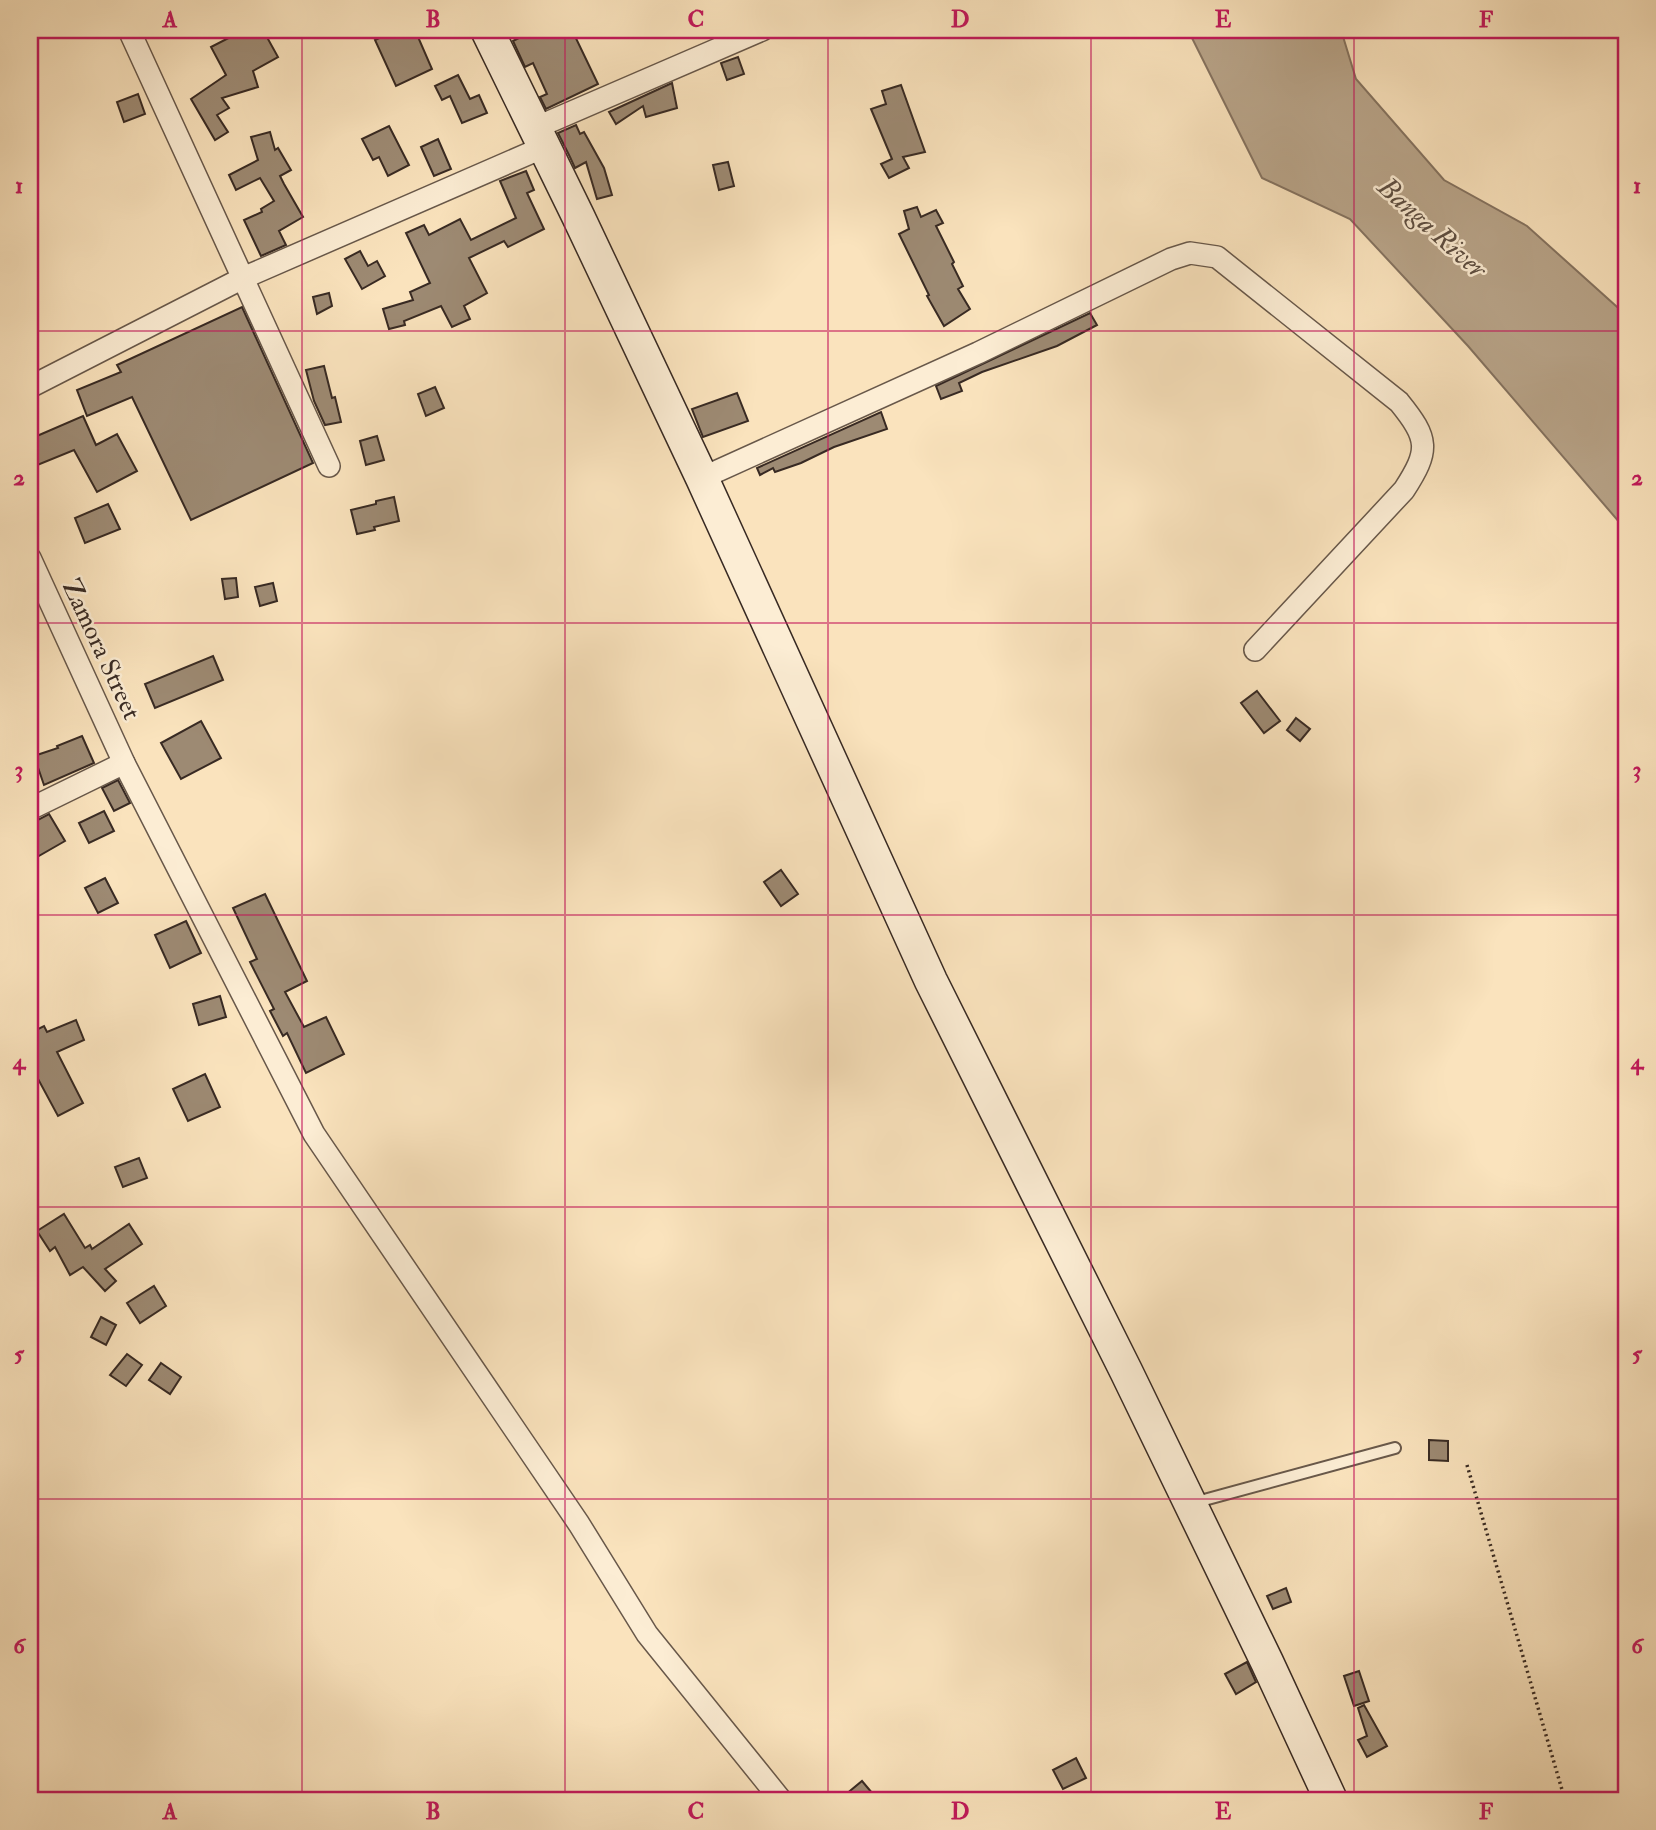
<svg xmlns="http://www.w3.org/2000/svg" width="1656" height="1830" font-family="'IM FELL Double Pica',serif">
  <style>
    .water { fill: #b8a489; stroke: #857360; stroke-width: 2 }
    .building { fill: #9d8a73; stroke: #382a23; stroke-width: 2 }
    .lines { fill: none; stroke-linecap: round; stroke-linejoin: round }
    .lane-casing { stroke: #68584a; stroke-width: 14 }
    .street-casing { stroke: #68584a; stroke-width: 24 }
    .secondary-casing { stroke: #382a23; stroke-width: 35 }
    .path { stroke: #382a23; stroke-width: 3.5; stroke-dasharray: 2 3.5; stroke-linecap: butt }
    .lane { stroke: #fcedd4; stroke-width: 10 }
    .street { stroke: #fcedd4; stroke-width: 21 }
    .secondary { stroke: #fcedd4; stroke-width: 32 }
    .grid { fill: none; stroke: #c2185b; stroke-width: 2; stroke-opacity: 0.55 }
    .labels { text-anchor: middle; stroke-width: 5; stroke-linejoin: round; paint-order: stroke }
    .street-label { font-size: 26px; fill: #382a23; stroke: #fcedd4 }
    .water-label { font-size: 28px; font-style: italic; fill: #5e4f42; stroke: #fcedd4 }
    .neatline { fill: none; stroke: #c2185b; stroke-width: 2.5 }
    .grid-label { font-size: 23px; text-anchor: middle; font-weight: bold; fill: #c2185b }
  </style>
  <rect width="100%" height="100%" fill="#fae3bd"/>
  <filter id="stains"><feTurbulence type="fractalNoise" baseFrequency=".00286" numOctaves="4"/><feColorMatrix values="0 0 0 0 .2 0 0 0 0 .09 0 0 0 0 .02 0 0 0 .5 -.17"/></filter>
  <radialGradient id="worn" r=".72"><stop offset=".6" stop-color="#630" stop-opacity="0"/><stop offset="1" stop-color="#630" stop-opacity=".3"/></radialGradient>
  <polygon class="water" points="1188,30 1341,30 1356,79 1444,180 1527,226 1626,315 1626,530 1468,346 1350,219 1262,178"/>
  <g class="building">
    <polygon points="244,30 263,30 278,57 253,71 258,87 222,98 229,108 217,115 228,132 215,140 191,99 226,75 211,47"/>
    <polygon points="397,30 415,30 432,69 396,86 375,40"/>
    <polygon points="534,30 572,30 598,84 546,109 540,97 547,94 533,63 525,67 513,41"/>
    <polygon points="738,57 744,74 727,80 721,63"/>
    <polygon points="458,75 470,99 479,95 487,113 462,123 450,96 442,100 435,86"/>
    <polygon points="672,83 677,108 646,117 643,106 616,124 609,112"/>
    <polygon points="901,85 925,152 903,157 909,168 889,178 881,164 892,159 871,109 886,104 882,91"/>
    <polygon points="138,94 145,114 124,122 117,102"/>
    <polygon points="576,125 580,134 584,132 604,168 612,195 597,199 586,162 575,168 570,157 558,133"/>
    <polygon points="389,126 409,165 388,176 379,157 373,160 362,139"/>
    <polygon points="270,132 275,150 278,148 291,170 280,176 284,184 303,217 279,231 286,245 261,256 244,220 262,212 261,209 274,201 260,178 236,190 229,175 258,160 251,137"/>
    <polygon points="438,139 451,169 434,176 421,147"/>
    <polygon points="728,162 734,186 719,190 713,165"/>
    <polygon points="526,171 534,190 527,193 544,229 508,247 504,241 469,258 487,293 464,306 470,319 452,327 441,306 404,321 405,325 389,329 383,309 413,300 410,292 430,283 406,233 424,225 429,235 460,219 471,240 516,218 500,181"/>
    <polygon points="917,207 921,217 936,210 943,223 936,226 954,262 952,264 963,286 958,289 970,309 944,326 927,296 929,295 899,234 909,229 904,211"/>
    <polygon points="360,251 368,266 377,261 385,276 362,289 345,259"/>
    <polygon points="329,293 332,306 317,314 313,297"/>
    <polygon points="242,307 313,463 191,520 132,397 87,416 77,390 121,372 117,365"/>
    <polygon points="1090,313 1097,325 1057,346 982,372 959,383 962,391 941,399 936,386"/>
    <polygon points="324,366 332,398 335,397 341,422 325,425 314,401 306,370"/>
    <polygon points="435,387 444,408 426,416 418,394"/>
    <polygon points="737,393 748,421 703,437 692,409"/>
    <polygon points="881,412 887,429 834,447 801,463 775,472 773,468 760,475 757,468"/>
    <polygon points="83,416 96,445 117,434 137,471 97,492 74,450 30,468 30,439"/>
    <polygon points="377,436 384,460 366,465 360,441"/>
    <polygon points="394,497 399,521 374,527 375,530 357,534 351,510 376,504 376,501"/>
    <polygon points="108,504 120,529 85,543 75,518"/>
    <polygon points="236,578 238,597 225,599 222,579"/>
    <polygon points="273,583 277,601 260,606 255,587"/>
    <polygon points="213,656 223,680 155,708 145,684"/>
    <polygon points="1257,691 1280,721 1264,733 1241,703"/>
    <polygon points="1296,718 1310,729 1300,741 1287,730"/>
    <polygon points="201,721 221,758 181,779 161,743"/>
    <polygon points="82,736 94,763 44,785 34,756 58,748 57,746"/>
    <polygon points="118,780 130,803 114,811 102,788"/>
    <polygon points="104,811 114,831 89,843 79,823"/>
    <polygon points="49,814 65,841 30,861 30,824"/>
    <polygon points="781,870 798,894 781,906 764,882"/>
    <polygon points="105,878 118,903 98,913 85,888"/>
    <polygon points="265,894 307,981 285,992 304,1027 326,1017 344,1054 306,1073 287,1033 283,1036 270,1011 274,1009 250,962 257,959 233,908"/>
    <polygon points="186,921 201,953 170,968 155,935"/>
    <polygon points="220,996 226,1017 199,1025 193,1004"/>
    <polygon points="76,1020 84,1040 57,1052 83,1103 58,1116 37,1077 30,1080 30,1033 44,1026 47,1032"/>
    <polygon points="205,1074 220,1107 188,1121 173,1089"/>
    <polygon points="139,1158 147,1178 123,1187 115,1167"/>
    <polygon points="64,1214 85,1248 90,1245 92,1249 129,1224 142,1244 105,1269 116,1281 105,1291 83,1267 70,1275 55,1247 50,1251 37,1231"/>
    <polygon points="154,1286 166,1306 140,1323 127,1303"/>
    <polygon points="101,1317 116,1325 106,1345 91,1337"/>
    <polygon points="127,1354 142,1365 126,1386 110,1375"/>
    <polygon points="161,1363 181,1377 170,1394 149,1380"/>
    <polygon points="1429,1440 1448,1441 1448,1461 1429,1460"/>
    <polygon points="1286,1588 1291,1602 1273,1609 1267,1596"/>
    <polygon points="1247,1662 1256,1682 1236,1694 1225,1674"/>
    <polygon points="1359,1671 1369,1701 1354,1706 1344,1676"/>
    <polygon points="1364,1705 1387,1746 1367,1757 1358,1740 1367,1736 1358,1708"/>
    <polygon points="1076,1758 1086,1778 1063,1789 1053,1770"/>
    <polygon points="862,1781 878,1800 839,1800"/>
  </g>
  <g class="lines">
    <defs>
      <polyline id="lane" points="1193,1503 1395,1448"/>
      <g id="street">
        <polyline points="129,30 329,466"/>
        <polyline points="535,128 762,30"/>
        <polyline points="30,387 243,278 544,147"/>
        <path d="M702,478l276,-125 193,-94 19,-6 27,4 182,145c30,37 31,48 5,88l-149,160"/>
        <polyline points="30,558 124,763 314,1134 579,1524 647,1634 781,1800"/>
        <polyline points="30,809 124,763"/>
      </g>
      <polyline id="secondary" points="487,30 578,216 702,478 931,981 1126,1371 1267,1662 1331,1800"/>
    </defs>
    <use href="#lane" class="lane-casing"/>
    <use href="#street" class="street-casing"/>
    <use href="#secondary" class="secondary-casing"/>
    <polyline class="path" points="1467,1465 1565,1800"/>
    <use href="#lane" class="lane"/>
    <use href="#street" class="street"/>
    <use href="#secondary" class="secondary"/>
  </g>
  <path class="grid" d="M302,30v1770M565,30v1770M828,30v1770M1091,30v1770M1354,30v1770M30,331h1596M30,623h1596M30,915h1596M30,1207h1596M30,1499h1596"/>
  <g class="labels">
    <g class="street-label">
      <text transform="translate(102 649) rotate(65)" y="9">Zamora Street</text>
    </g>
    <g class="water-label">
      <text transform="translate(1433 227) rotate(42)" y="10">Banga River</text>
    </g>
  </g>
  <rect width="1656" height="1830" fill="none" stroke="#fae3bd" stroke-width="77"/>
  <rect x="38" y="38" width="1580" height="1754" class="neatline"/>
  <g class="grid-label">
    <text x="170" y="27">A</text>
    <text x="433" y="27">B</text>
    <text x="696" y="27">C</text>
    <text x="960" y="27">D</text>
    <text x="1223" y="27">E</text>
    <text x="1486" y="27">F</text>
    <text x="19" y="193">1</text>
    <text x="1637" y="193">1</text>
    <text x="19" y="485">2</text>
    <text x="1637" y="485">2</text>
    <text x="19" y="777">3</text>
    <text x="1637" y="777">3</text>
    <text x="19" y="1069">4</text>
    <text x="1637" y="1069">4</text>
    <text x="19" y="1361">5</text>
    <text x="1637" y="1361">5</text>
    <text x="19" y="1653">6</text>
    <text x="1637" y="1653">6</text>
    <text x="170" y="1819">A</text>
    <text x="433" y="1819">B</text>
    <text x="696" y="1819">C</text>
    <text x="960" y="1819">D</text>
    <text x="1223" y="1819">E</text>
    <text x="1486" y="1819">F</text>
  </g>
  <rect width="100%" height="100%" filter="url(#stains)"/>
  <rect width="100%" height="100%" fill="url(#worn)"/>
</svg>
